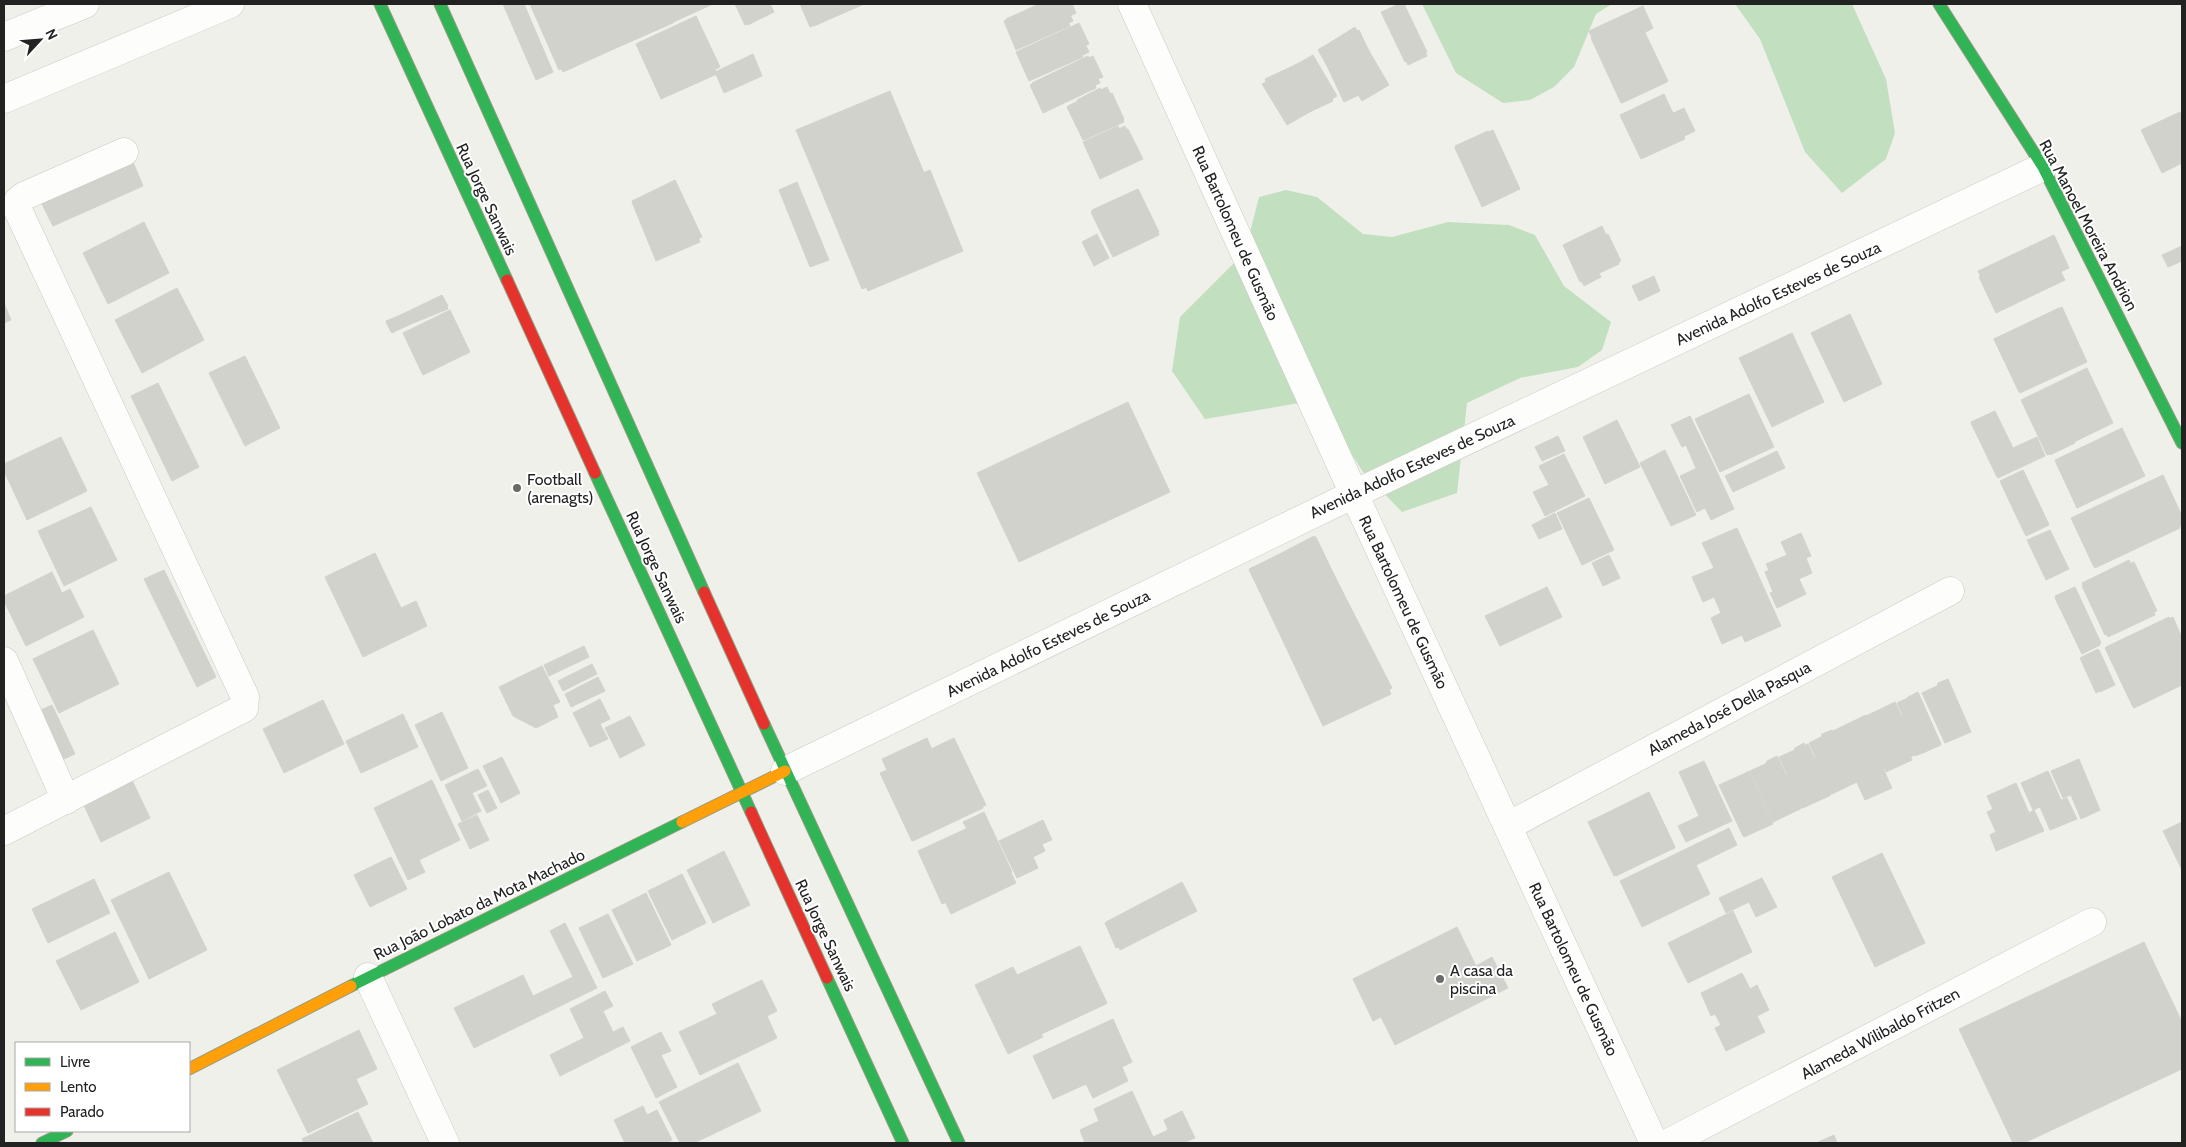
<svg xmlns="http://www.w3.org/2000/svg" width="2186" height="1147" font-family="Cabin,sans-serif">
  <style>
    .forest { fill: #c2e0bf }
    .building { fill: #d2d2cd; stroke: #d3d2cc }
    .lines { fill: none; stroke-linecap: round; stroke-linejoin: round }
    .street-casing { stroke: #c9c9c6; stroke-width: 29 }
    .fast-casing { stroke: #929c80; stroke-width: 13 }
    .slow-casing { stroke: #929c80; stroke-width: 13 }
    .jam-casing { stroke: #929c80; stroke-width: 13 }
    .street { stroke: #fdfdfc; stroke-width: 28 }
    .fast { stroke: #30b455; stroke-width: 11 }
    .slow { stroke: #ff9f0a; stroke-width: 11 }
    .jam { stroke: #e5322d; stroke-width: 11 }
    .poi-dot { fill: #6a6a68; stroke: #fff; stroke-width: 2 }
    .labels { text-anchor: middle; stroke-width: 4; stroke-linejoin: round; paint-order: stroke }
    .street-label { font-size: 16px; fill: #222; stroke: #fff }
    .poi-label { font-size: 16px; fill: #222; stroke: #fff; text-anchor: start }
  </style>
  <rect width="100%" height="100%" fill="#f0f0ea"/>
  <g class="forest">
    <polygon points="1422,4 1612,4 1596,14 1574,67 1554,87 1530,100 1503,103 1456,73"/>
    <polygon points="1735,4 1852,4 1886,79 1895,133 1886,159 1842,193 1805,152 1760,39"/>
    <polygon points="1286,190 1317,197 1363,234 1392,237 1448,222 1509,225 1535,235 1564,286 1611,322 1602,350 1578,367 1520,378 1467,403 1457,493 1402,512 1363,472 1317,400 1205,419 1172,371 1180,317 1245,252 1259,197"/>
  </g>
  <g class="building">
    <polygon points="503,4 524,4 553,72 536,80"/>
    <polygon points="530,4 594,4 613,47 559,70"/>
    <polygon points="531,4 713,4 563,72"/>
    <polygon points="599,4 665,4 673,23 618,47"/>
    <polygon points="668,4 692,4 695,10 675,19"/>
    <polygon points="735,4 767,4 771,12 745,25"/>
    <polygon points="738,4 770,4 774,12 748,25"/>
    <polygon points="800,4 861,4 862,5 810,27"/>
    <polygon points="803,4 858,4 859,6 814,26"/>
    <polygon points="1039,4 1065,4 1073,21 1019,47 1006,19"/>
    <polygon points="1042,4 1072,4 1076,13 1066,18 1070,26 1016,50 1004,21"/>
    <polygon points="1399,4 1402,4 1427,56 1408,65 1383,12"/>
    <polygon points="1400,4 1404,4 1427,52 1405,62 1381,12"/>
    <polygon points="1643,6 1653,28 1644,33 1667,82 1622,103 1589,31"/>
    <polygon points="696,16 720,67 662,94 638,43"/>
    <polygon points="1637,16 1668,81 1621,103 1591,38"/>
    <polygon points="693,19 717,74 661,99 636,44"/>
    <polygon points="1079,23 1089,44 1078,48 1083,57 1029,81 1016,52"/>
    <polygon points="1076,25 1089,52 1034,78 1021,50"/>
    <polygon points="1355,27 1389,85 1362,101 1350,82 1340,88 1318,50"/>
    <polygon points="1359,30 1384,83 1344,102 1319,49"/>
    <polygon points="753,54 762,76 724,93 715,72"/>
    <polygon points="1313,55 1337,96 1287,125 1262,84"/>
    <polygon points="1088,56 1100,83 1044,109 1032,83"/>
    <polygon points="1093,56 1103,77 1093,81 1096,88 1043,113 1030,85"/>
    <polygon points="1312,57 1333,101 1286,123 1265,79"/>
    <polygon points="1107,87 1124,122 1084,140 1068,106"/>
    <polygon points="1100,88 1104,97 1112,93 1124,119 1083,140 1067,107 1078,102 1077,100"/>
    <polygon points="890,91 956,250 862,289 796,130"/>
    <polygon points="1664,94 1685,139 1641,159 1620,115"/>
    <polygon points="1663,97 1670,112 1628,131 1621,117"/>
    <polygon points="1684,108 1695,131 1641,157 1629,134"/>
    <polygon points="2180,112 2182,117 2182,163 2162,173 2141,130"/>
    <polygon points="1118,126 1121,132 1128,129 1143,159 1100,179 1083,142"/>
    <polygon points="1125,126 1140,158 1101,176 1086,144"/>
    <polygon points="1493,130 1520,189 1482,207 1455,148"/>
    <polygon points="1488,131 1516,189 1483,204 1455,146"/>
    <polygon points="133,162 143,186 53,226 41,202"/>
    <polygon points="930,170 963,251 868,291 834,211"/>
    <polygon points="675,180 702,237 658,257 632,201"/>
    <polygon points="797,182 829,260 810,267 779,190"/>
    <polygon points="676,184 700,242 656,261 632,202"/>
    <polygon points="1138,189 1159,235 1113,257 1092,210"/>
    <polygon points="1138,189 1159,232 1112,255 1091,212"/>
    <polygon points="144,222 169,273 108,304 83,253"/>
    <polygon points="1602,226 1619,264 1580,282 1563,245"/>
    <polygon points="1591,233 1595,240 1608,234 1621,261 1598,271 1601,277 1584,286 1565,246"/>
    <polygon points="1097,234 1109,258 1094,266 1082,242"/>
    <polygon points="2054,235 2069,268 1993,303 1978,271"/>
    <polygon points="2047,245 2065,280 1996,313 1979,277"/>
    <polygon points="2182,246 2182,261 2168,267 2162,255"/>
    <polygon points="1654,276 1660,291 1639,301 1632,286"/>
    <polygon points="177,288 204,340 142,373 115,320"/>
    <polygon points="442,295 448,306 392,333 386,322"/>
    <polygon points="443,298 448,309 391,332 386,321"/>
    <polygon points="4,303 11,320 4,323"/>
    <polygon points="2062,307 2087,362 2020,393 1994,339"/>
    <polygon points="2059,308 2085,362 2019,392 1994,339"/>
    <polygon points="450,310 470,352 423,375 403,333"/>
    <polygon points="450,314 466,353 421,371 404,333"/>
    <polygon points="1850,314 1882,384 1844,402 1811,333"/>
    <polygon points="1792,333 1824,402 1772,427 1739,358"/>
    <polygon points="245,356 280,428 245,446 209,373"/>
    <polygon points="2087,368 2113,423 2047,455 2021,400"/>
    <polygon points="2085,371 2110,424 2081,438 2056,385"/>
    <polygon points="158,383 199,467 172,481 131,396"/>
    <polygon points="2050,387 2075,443 2050,455 2023,400"/>
    <polygon points="1749,394 1774,447 1720,472 1695,419"/>
    <polygon points="1128,402 1170,492 1019,562 977,473"/>
    <polygon points="1995,411 2013,448 2037,437 2045,456 1998,478 1971,423"/>
    <polygon points="1993,412 2011,451 2032,440 2039,457 1997,477 1971,422"/>
    <polygon points="1690,416 1712,461 1696,468 1686,445 1682,447 1671,425"/>
    <polygon points="1617,420 1640,467 1605,484 1583,437"/>
    <polygon points="2122,428 2145,476 2077,508 2055,460"/>
    <polygon points="2122,432 2143,475 2077,506 2056,463"/>
    <polygon points="1558,436 1565,451 1542,461 1535,447"/>
    <polygon points="61,437 87,491 27,520 4,471 4,464"/>
    <polygon points="1665,450 1696,515 1671,526 1640,463"/>
    <polygon points="1777,451 1785,468 1733,492 1725,476"/>
    <polygon points="1564,454 1585,496 1545,516 1533,492 1549,485 1539,466"/>
    <polygon points="1712,461 1734,509 1711,520 1705,508 1697,512 1680,476"/>
    <polygon points="2023,470 2049,525 2026,536 2000,481"/>
    <polygon points="2024,472 2048,523 2025,534 2001,483"/>
    <polygon points="2163,475 2182,516 2182,525 2094,567 2071,518"/>
    <polygon points="2157,479 2180,528 2095,568 2072,519"/>
    <polygon points="1589,498 1614,550 1582,565 1557,513"/>
    <polygon points="91,507 117,560 64,586 38,531"/>
    <polygon points="1555,513 1562,529 1539,539 1532,525"/>
    <polygon points="1737,528 1781,626 1745,642 1742,635 1722,644 1711,618 1721,613 1714,597 1703,602 1692,577 1714,568 1702,543"/>
    <polygon points="2050,530 2069,569 2046,580 2027,540"/>
    <polygon points="1801,533 1811,556 1806,558 1812,573 1799,579 1806,594 1777,608 1770,593 1773,592 1765,572 1769,570 1766,564 1787,555 1781,542"/>
    <polygon points="1314,536 1392,688 1327,722 1249,570"/>
    <polygon points="1316,537 1391,694 1323,726 1249,569"/>
    <polygon points="375,553 401,608 416,601 427,626 363,657 325,577"/>
    <polygon points="1609,555 1620,578 1603,586 1592,563"/>
    <polygon points="2129,560 2155,615 2108,637 2082,583"/>
    <polygon points="2134,562 2157,611 2105,635 2082,586"/>
    <polygon points="164,570 216,677 197,687 144,579"/>
    <polygon points="52,572 62,593 70,589 84,617 26,646 4,601 4,596"/>
    <polygon points="1547,587 1562,617 1500,646 1485,616"/>
    <polygon points="2075,587 2101,643 2082,653 2055,596"/>
    <polygon points="2073,589 2100,645 2082,654 2055,598"/>
    <polygon points="2169,617 2182,645 2182,685 2134,708 2106,647"/>
    <polygon points="2173,617 2182,638 2182,684 2133,707 2105,648"/>
    <polygon points="93,630 119,684 59,713 33,659"/>
    <polygon points="584,646 589,657 549,676 544,665"/>
    <polygon points="2098,649 2114,684 2096,693 2080,658"/>
    <polygon points="2099,650 2115,685 2100,692 2083,657"/>
    <polygon points="592,664 597,674 563,691 558,681"/>
    <polygon points="542,666 560,702 553,705 558,717 536,728 513,716 499,687"/>
    <polygon points="598,677 605,691 571,707 565,694"/>
    <polygon points="1948,679 1971,732 1945,743 1931,711 1938,683"/>
    <polygon points="1943,683 1965,733 1945,743 1922,693"/>
    <polygon points="1918,692 1941,745 1915,756 1900,724 1908,697"/>
    <polygon points="1918,693 1941,744 1921,754 1897,703"/>
    <polygon points="600,699 610,719 600,724 608,739 590,747 573,713"/>
    <polygon points="323,700 344,744 284,773 263,729"/>
    <polygon points="1895,702 1919,753 1890,766 1866,716"/>
    <polygon points="52,705 75,754 55,763 32,714"/>
    <polygon points="1889,708 1912,760 1886,772 1872,740 1879,712"/>
    <polygon points="442,712 468,768 441,781 415,725"/>
    <polygon points="403,714 418,747 361,773 346,741"/>
    <polygon points="1866,715 1889,766 1860,780 1837,729"/>
    <polygon points="630,716 645,745 620,758 605,728"/>
    <polygon points="1861,720 1892,788 1865,800 1843,752 1851,725"/>
    <polygon points="1837,729 1861,780 1832,794 1809,743"/>
    <polygon points="1832,730 1855,782 1829,794 1815,762 1822,734"/>
    <polygon points="927,738 932,750 952,741 983,808 913,841 881,774 888,771 882,759"/>
    <polygon points="954,738 986,805 912,841 880,773 887,770 883,761 925,741 929,750"/>
    <polygon points="1804,743 1828,796 1802,807 1787,775 1795,748"/>
    <polygon points="1808,744 1831,795 1803,808 1779,757"/>
    <polygon points="1777,756 1800,809 1774,821 1759,788 1767,761"/>
    <polygon points="502,757 520,793 501,803 483,766"/>
    <polygon points="1778,758 1802,808 1773,822 1750,771"/>
    <polygon points="2079,759 2100,810 2081,819 2071,795 2063,798 2051,771"/>
    <polygon points="1704,761 1732,821 1686,842 1678,826 1699,816 1679,772"/>
    <polygon points="478,769 487,786 472,793 481,811 462,821 445,785"/>
    <polygon points="1749,771 1773,824 1744,837 1727,800 1740,777"/>
    <polygon points="2048,771 2061,800 2067,798 2077,819 2050,830 2040,807 2033,810 2021,783"/>
    <polygon points="1748,772 1771,822 1743,836 1719,785"/>
    <polygon points="131,778 150,818 101,842 82,801"/>
    <polygon points="432,780 460,840 419,860 425,872 408,880 374,808"/>
    <polygon points="2016,783 2029,813 2034,810 2044,831 1996,851 1990,835 1996,832 1987,812 1993,809 1987,796"/>
    <polygon points="488,790 497,808 487,813 478,795"/>
    <polygon points="1649,792 1675,847 1616,876 1589,822"/>
    <polygon points="1649,793 1675,848 1614,876 1588,822"/>
    <polygon points="984,812 1012,872 992,881 997,892 956,911 951,900 942,904 918,851 970,827 967,821"/>
    <polygon points="982,813 1016,883 951,914 921,851 967,829 963,822"/>
    <polygon points="477,815 489,840 470,849 458,824"/>
    <polygon points="1043,820 1052,840 1042,844 1045,851 1033,857 1038,868 1017,878 999,841"/>
    <polygon points="2182,822 2182,870 2163,831"/>
    <polygon points="1729,828 1737,845 1696,865 1710,894 1642,927 1620,881"/>
    <polygon points="724,851 750,905 713,923 687,870"/>
    <polygon points="1882,853 1925,943 1875,967 1832,877"/>
    <polygon points="391,857 407,889 370,907 354,875"/>
    <polygon points="169,872 207,950 149,979 111,900"/>
    <polygon points="682,874 706,923 672,940 648,891"/>
    <polygon points="1762,878 1777,907 1756,917 1749,902 1726,913 1719,898"/>
    <polygon points="94,879 110,913 48,943 32,909"/>
    <polygon points="1182,882 1197,911 1120,950 1106,922"/>
    <polygon points="1183,886 1195,912 1116,948 1105,923"/>
    <polygon points="646,893 671,945 637,961 612,910"/>
    <polygon points="1733,911 1752,952 1688,983 1668,943"/>
    <polygon points="608,914 633,964 603,978 579,928"/>
    <polygon points="565,923 597,988 474,1048 454,1008 523,975 533,996 573,977 550,931"/>
    <polygon points="1457,927 1476,966 1492,957 1508,988 1395,1045 1381,1017 1373,1021 1353,979"/>
    <polygon points="115,932 139,982 81,1010 56,961"/>
    <polygon points="2144,942 2182,1022 2182,1069 2024,1143 2013,1143 1959,1029"/>
    <polygon points="1080,946 1107,1003 1041,1034 1043,1037 1008,1054 975,985 1013,967 1017,975"/>
    <polygon points="1080,948 1106,1004 1007,1050 981,994"/>
    <polygon points="1742,973 1750,989 1757,985 1769,1010 1757,1016 1765,1032 1726,1051 1715,1028 1721,1025 1715,1014 1711,1016 1701,993"/>
    <polygon points="762,980 777,1011 767,1016 777,1038 700,1075 679,1032 717,1014 712,1004"/>
    <polygon points="605,991 613,1006 603,1011 613,1032 623,1027 630,1041 560,1076 550,1055 584,1038 570,1009"/>
    <polygon points="1113,1019 1132,1062 1122,1067 1128,1081 1093,1098 1086,1084 1053,1099 1033,1056"/>
    <polygon points="359,1030 377,1069 356,1079 368,1104 308,1133 277,1070"/>
    <polygon points="661,1032 671,1051 661,1055 677,1087 656,1098 631,1047"/>
    <polygon points="738,1063 761,1111 694,1143 680,1143 659,1102"/>
    <polygon points="1132,1091 1153,1137 1168,1130 1164,1120 1182,1111 1195,1138 1183,1143 1085,1143 1080,1130 1099,1121 1094,1109"/>
    <polygon points="643,1106 647,1115 657,1110 672,1140 666,1143 625,1143 614,1120"/>
    <polygon points="358,1112 373,1143 304,1143 302,1139"/>
    <polygon points="1834,1135 1837,1143 1816,1143"/>
  </g>
  <g class="lines">
    <defs>
      <g id="street">
        <polyline points="1132,4 1354,494 1654,1143"/>
        <polyline points="4,37 85,4"/>
        <polyline points="4,99 230,4"/>
        <polyline points="4,661 66,800"/>
        <polyline points="785,771 1354,494 2043,167"/>
        <polyline points="1508,826 1950,591"/>
        <polyline points="4,831 244,708 245,697 17,208 18,201 24,196 124,152"/>
        <polyline points="368,977 445,1143"/>
        <polyline points="1668,1143 2092,922"/>
      </g>
      <g id="fast">
        <polyline points="380,4 507,280"/>
        <polyline points="440,4 704,592"/>
        <polyline points="1939,4 2043,167 2182,443"/>
        <polyline points="595,473 751,812"/>
        <polyline points="764,724 959,1143"/>
        <polyline points="827,978 903,1143"/>
        <polyline points="351,986 682,822"/>
        <polyline points="42,1143 67,1131"/>
      </g>
      <g id="slow">
        <polyline points="682,822 785,771"/>
        <polyline points="189,1069 351,986"/>
      </g>
      <g id="jam">
        <polyline points="507,280 595,473"/>
        <polyline points="704,592 764,724"/>
        <polyline points="751,812 827,978"/>
      </g>
    </defs>
    <use href="#street" class="street-casing"/>
    <use href="#fast" class="fast-casing"/>
    <use href="#slow" class="slow-casing"/>
    <use href="#jam" class="jam-casing"/>
    <use href="#street" class="street"/>
    <use href="#fast" class="fast"/>
    <use href="#slow" class="slow"/>
    <use href="#jam" class="jam"/>
  </g>
  <g class="poi-dot">
    <circle cx="517" cy="488" r="5"/>
    <circle cx="1440" cy="979" r="5"/>
  </g>
  <g class="labels">
    <g class="street-label">
      <text transform="translate(487 199) rotate(65)" y="6">Rua Jorge Sanwais</text>
      <text transform="translate(2089 225) rotate(62)" y="6">Rua Manoel Moreira Andrion</text>
      <text transform="translate(1236 233) rotate(66)" y="6">Rua Bartolomeu de Gusmão</text>
      <text transform="translate(1778 293) rotate(-25)" y="6">Avenida Adolfo Esteves de Souza</text>
      <text transform="translate(1412 466) rotate(-25)" y="6">Avenida Adolfo Esteves de Souza</text>
      <text transform="translate(657 567) rotate(65)" y="6">Rua Jorge Sanwais</text>
      <text transform="translate(1404 602) rotate(65)" y="6">Rua Bartolomeu de Gusmão</text>
      <text transform="translate(1048 643) rotate(-26)" y="6">Avenida Adolfo Esteves de Souza</text>
      <text transform="translate(1729 708) rotate(-28)" y="6">Alameda José Della Pasqua</text>
      <text transform="translate(479 904) rotate(-26)" y="6">Rua João Lobato da Mota Machado</text>
      <text transform="translate(826 935) rotate(65)" y="6">Rua Jorge Sanwais</text>
      <text transform="translate(1574 969) rotate(65)" y="6">Rua Bartolomeu de Gusmão</text>
      <text transform="translate(1880 1033) rotate(-28)" y="6">Alameda Wilibaldo Fritzen</text>
    </g>
    <g class="poi-label">
      <text x="527" y="485">Football<tspan x="527" dy="18">(arenagts)</tspan></text>
      <text x="1450" y="976">A casa da<tspan x="1450" dy="18">piscina</tspan></text>
    </g>
  </g>
  <rect width="2186" height="1147" fill="none" stroke="#222222" stroke-width="10"/>
  <rect x="15" y="1042" width="175" height="90" fill="#ffffff" stroke="#a7a7a7"/>
  <rect x="25" y="1058" width="25" height="8" fill="#30b455" stroke="#a7a7a7"/>
  <text x="60" y="1067" font-size="15" fill="#222222">Livre</text>
  <rect x="25" y="1083" width="25" height="8" fill="#ff9f0a" stroke="#a7a7a7"/>
  <text x="60" y="1092" font-size="15" fill="#222222">Lento</text>
  <rect x="25" y="1108" width="25" height="8" fill="#e5322d" stroke="#a7a7a7"/>
  <text x="60" y="1117" font-size="15" fill="#222222">Parado</text>
  <g transform="translate(40 40) rotate(64)" stroke="#ffffff" stroke-width="4" paint-order="stroke">
  <path d="M0-4L9 19L0 12L-9 19Z" fill="#222222"/>
  <text y="-8" font-size="14" font-weight="bold" text-anchor="middle" fill="#222222">N</text>
  </g>
</svg>
